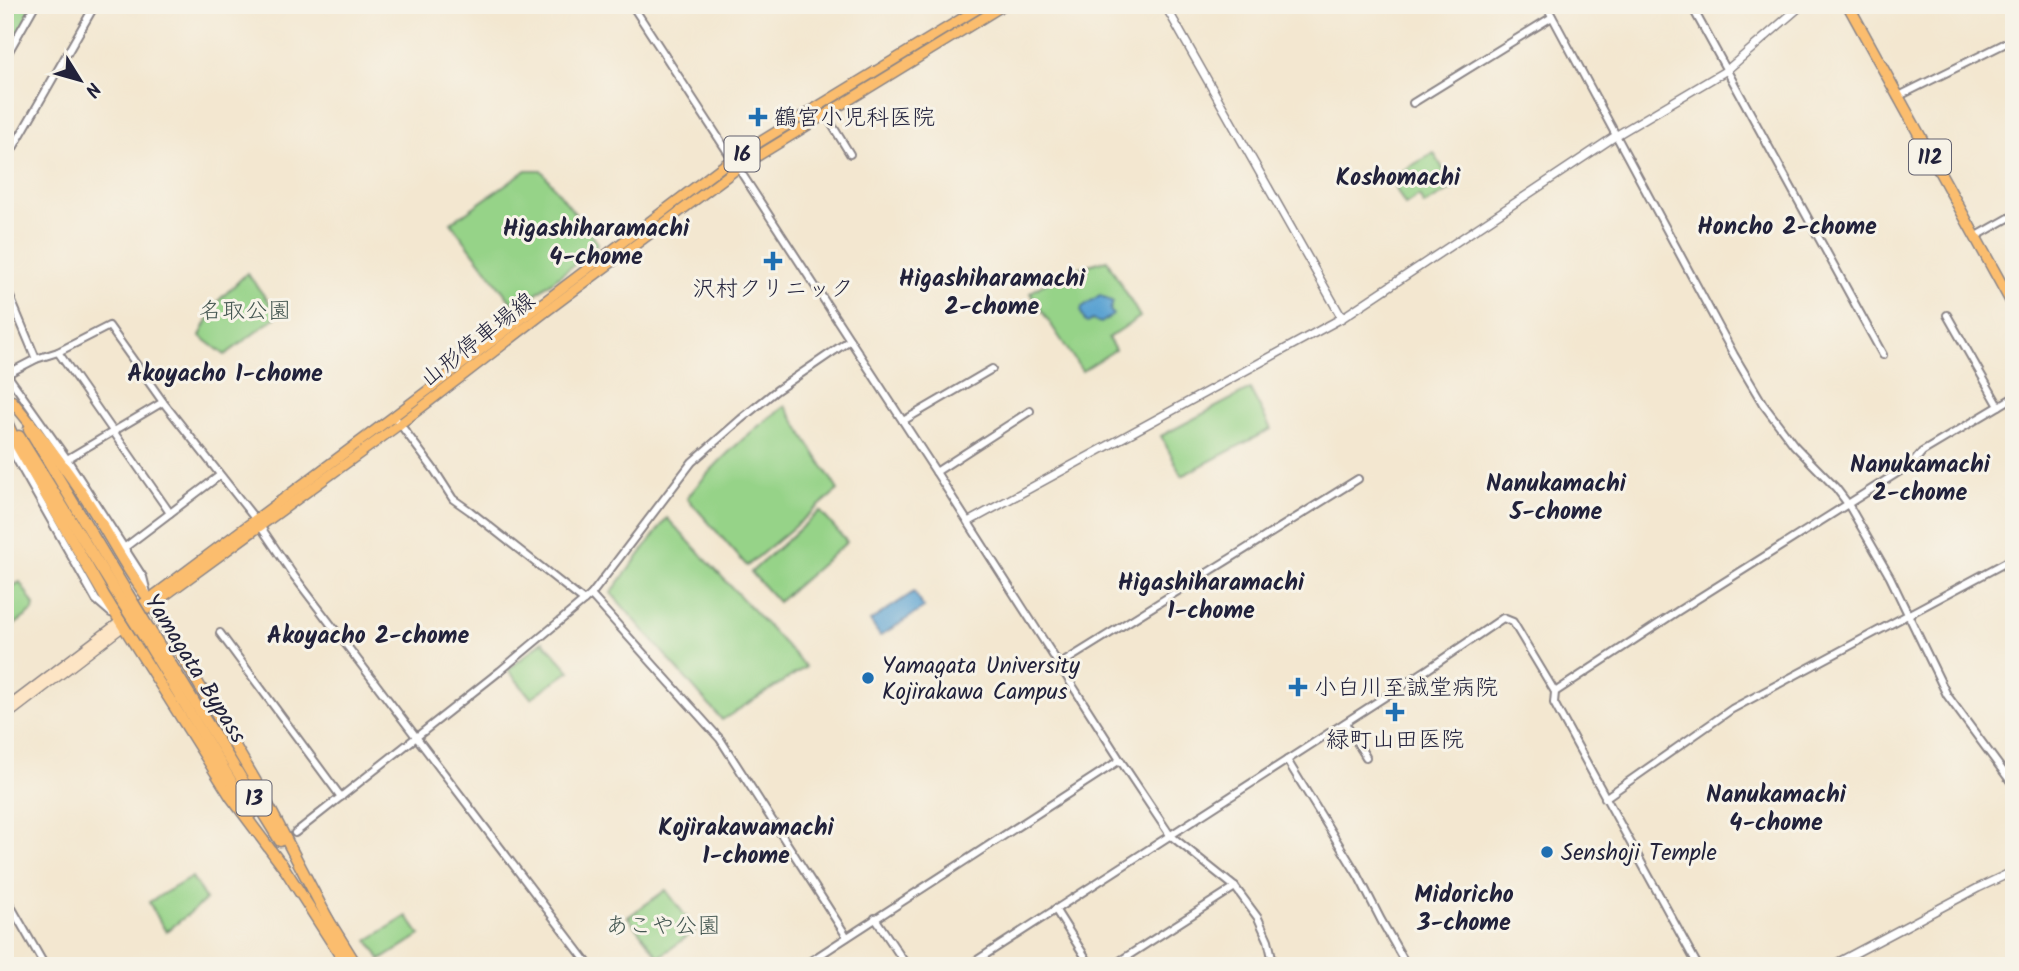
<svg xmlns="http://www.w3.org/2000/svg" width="2019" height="971" font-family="Kalam,'Klee One',sans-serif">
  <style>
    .green { fill: #96d388; stroke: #5c7a62; stroke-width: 2 }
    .water { fill: #5ba3d2; stroke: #3e6286; stroke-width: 2 }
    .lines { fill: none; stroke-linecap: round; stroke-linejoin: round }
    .minor-casing { stroke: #8a8486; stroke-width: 10 }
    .tertiary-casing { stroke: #8a8486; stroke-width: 10 }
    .secondary-casing { stroke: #8a8486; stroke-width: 11 }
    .primary-casing { stroke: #8a8486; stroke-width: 12 }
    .trunk-casing { stroke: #8a8486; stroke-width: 13 }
    .minor { stroke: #fff; stroke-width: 6 }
    .tertiary { stroke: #fff; stroke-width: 7 }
    .secondary { stroke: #fde5c5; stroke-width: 8 }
    .primary { stroke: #fbbd6e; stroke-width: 9 }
    .trunk { stroke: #fbbd6e; stroke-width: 10 }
    .trunk-bridge-casing { stroke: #8a8486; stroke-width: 13; stroke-linecap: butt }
    .trunk-bridge { stroke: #fbbd6e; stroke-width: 10 }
    .poi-dot { fill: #1f6fb2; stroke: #f7f3e8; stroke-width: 2.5 }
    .labels { text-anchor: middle; stroke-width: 6; stroke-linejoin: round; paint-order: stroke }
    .shield { fill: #f7f3e8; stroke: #62616f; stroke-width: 2 }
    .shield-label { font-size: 21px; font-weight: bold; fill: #22223b }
    .poi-label { font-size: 23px; fill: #22223b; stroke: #f7f3e8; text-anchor: start }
    .park-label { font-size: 23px; fill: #455752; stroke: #f7f3e8 }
    .street-label { font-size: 23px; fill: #22223b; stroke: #f7f3e8 }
    .neighbourhood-label { font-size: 24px; font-weight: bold; fill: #22223b; stroke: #f7f3e8 }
  </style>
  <rect width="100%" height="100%" fill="#f7f3e8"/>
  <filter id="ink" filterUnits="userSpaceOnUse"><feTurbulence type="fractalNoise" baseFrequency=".0143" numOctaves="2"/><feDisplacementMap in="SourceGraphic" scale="14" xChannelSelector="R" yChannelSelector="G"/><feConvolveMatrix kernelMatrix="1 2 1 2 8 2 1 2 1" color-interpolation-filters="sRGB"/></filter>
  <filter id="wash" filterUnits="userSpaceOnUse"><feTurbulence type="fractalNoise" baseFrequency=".00686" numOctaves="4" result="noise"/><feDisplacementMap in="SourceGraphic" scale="28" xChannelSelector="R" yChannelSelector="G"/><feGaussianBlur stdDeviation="1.57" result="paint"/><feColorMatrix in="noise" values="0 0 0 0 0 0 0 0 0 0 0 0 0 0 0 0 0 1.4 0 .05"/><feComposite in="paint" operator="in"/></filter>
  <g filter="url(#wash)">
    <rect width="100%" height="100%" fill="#f3e7d0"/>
    <g class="green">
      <polygon points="5,5 35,5 5,57"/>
      <polygon points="1434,153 1454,188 1424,205 1419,196 1405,205 1390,178"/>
      <polygon points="526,170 541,170 597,242 595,249 522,304 512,303 451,223"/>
      <polygon points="1107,260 1140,317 1108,338 1115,350 1082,371 1030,293 1062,272"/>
      <polygon points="247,273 277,313 276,317 225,355 200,336 216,303"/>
      <polygon points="1250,389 1271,429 1182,476 1161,436"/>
      <path d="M785,406l53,84 -91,76 -60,-68c29,-37 60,-65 98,-92z"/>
      <polygon points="820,511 847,542 778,602 751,572"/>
      <polygon points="667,518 806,667 722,720 611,593"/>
      <polygon points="20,582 34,605 33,611 5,632 5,590"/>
      <polygon points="543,641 570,671 531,698 508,670"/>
      <polygon points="192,877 206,900 166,932 149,902"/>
      <polygon points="666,890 696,930 659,957 628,917"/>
      <polygon points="407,916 420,935 381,960 368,940"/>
    </g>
    <g class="water">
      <polygon points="1100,295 1113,302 1110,310 1113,315 1101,323 1092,320 1088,323 1085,322 1081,312 1082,307"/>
      <polygon points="914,592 924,608 880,636 870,621"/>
    </g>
  </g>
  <g filter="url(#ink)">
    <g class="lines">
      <defs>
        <g id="minor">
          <polyline points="632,5 936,472 1120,760 1170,835 1235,887 1258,918 1268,940 1274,966"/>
          <polyline points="1546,5 1734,355 1763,404 1794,445 1836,488 1848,504 1890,577 1947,695 2014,786"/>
          <polyline points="1691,5 1883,355"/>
          <polyline points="5,58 35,5"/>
          <polyline points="1897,97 2014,39"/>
          <polyline points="1413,103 1552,17"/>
          <polyline points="826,115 850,154"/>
          <polyline points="5,162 95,5"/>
          <polyline points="1975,237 2014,215"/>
          <polyline points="5,285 36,359"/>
          <polyline points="1947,315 1999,406"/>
          <polyline points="58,352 170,513"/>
          <polyline points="6,373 67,459 143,577 147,593"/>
          <polyline points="7,374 36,359 58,352 109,326 163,402 256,520 294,576 590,966"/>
          <polyline points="394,416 435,471 453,499 470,511 584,601"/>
          <polyline points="903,421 992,369"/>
          <polyline points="5,439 96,600 111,613"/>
          <polyline points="67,459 163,402"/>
          <polyline points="936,472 1030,411"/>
          <polyline points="124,548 219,476"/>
          <polyline points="591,595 720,739 847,937"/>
          <polyline points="220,633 341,797"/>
          <polyline points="1059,665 1358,479"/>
          <polyline points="1555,692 1554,703 1698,966"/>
          <polyline points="1345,723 1366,757"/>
          <polyline points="1287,760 1359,877 1381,920 1407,966"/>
          <polyline points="1605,798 1732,709 2014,558"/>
          <polyline points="295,833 500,671 591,595 692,462 741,419 777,390 850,340"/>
          <polyline points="5,896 45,966"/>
          <polyline points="1055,909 1091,966"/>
          <polyline points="875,918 907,966"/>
          <polyline points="803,966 1120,760"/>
          <polyline points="968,966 1428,669 1503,618 1513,622 1555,692 1678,611 1913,463 1922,452 2014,397"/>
          <polyline points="1112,966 1235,887"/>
        </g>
        <g id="tertiary">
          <polyline points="1165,5 1342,318"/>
          <polyline points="968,522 1342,318 1617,135 1727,70 1802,5"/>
          <polyline points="1831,966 1978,888 2014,871"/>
        </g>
        <g id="secondary">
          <polyline points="5,709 121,621"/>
          <polyline points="5,717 124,626"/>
        </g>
        <g id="primary">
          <polyline points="133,611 394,416 732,159 984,5"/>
          <polyline points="137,617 167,594 400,424 544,313 738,168 1004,5"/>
        </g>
        <g id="trunk">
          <polyline points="1848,5 2014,307"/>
          <path d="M12,401c29,35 57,71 81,109 19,30 34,61 55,88l107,182 74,141"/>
          <polyline points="5,418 18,447 105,597 172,703 231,797 284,868"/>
          <polyline points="29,429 128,594"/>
          <polyline points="19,436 120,599"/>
          <polyline points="150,630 280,841"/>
          <polyline points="144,637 251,814"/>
          <polyline points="281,863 347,966"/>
          <polyline points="326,916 357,966"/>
        </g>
      </defs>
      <use href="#minor" class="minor-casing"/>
      <use href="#tertiary" class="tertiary-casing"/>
      <use href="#secondary" class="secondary-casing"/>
      <use href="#primary" class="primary-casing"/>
      <use href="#trunk" class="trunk-casing"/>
      <use href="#minor" class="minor"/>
      <use href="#tertiary" class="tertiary"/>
      <use href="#secondary" class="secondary"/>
      <use href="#primary" class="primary"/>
      <use href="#trunk" class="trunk"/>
      <defs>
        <g id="trunk-bridge">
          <polyline points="128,594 150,630"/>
          <polyline points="120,599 144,637"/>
        </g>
      </defs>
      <use href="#trunk-bridge" class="trunk-bridge-casing"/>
      <use href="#trunk-bridge" class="trunk-bridge"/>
    </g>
  </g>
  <g class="poi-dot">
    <path d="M754.5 106.5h7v7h7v7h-7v7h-7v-7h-7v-7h7z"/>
    <path d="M769.5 250.5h7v7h7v7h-7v7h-7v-7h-7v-7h7z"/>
    <circle cx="868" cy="678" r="7"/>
    <path d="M1294.5 676.5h7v7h7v7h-7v7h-7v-7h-7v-7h7z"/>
    <path d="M1391.5 701.5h7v7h7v7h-7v7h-7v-7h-7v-7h7z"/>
    <circle cx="1547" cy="852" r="7"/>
  </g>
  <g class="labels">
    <g class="shield">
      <rect x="724.5" y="136.5" width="35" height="35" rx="5"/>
      <rect x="1909" y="139.5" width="42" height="35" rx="5"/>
      <rect x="236.5" y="780.5" width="35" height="35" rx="5"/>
    </g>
    <g class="shield-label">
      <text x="742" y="161">16</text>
      <text x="1930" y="164">112</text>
      <text x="254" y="805">13</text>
    </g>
    <g class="poi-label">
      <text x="774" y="125">鶴宮小児科医院</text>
      <text x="773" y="296" text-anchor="middle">沢村クリニック</text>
      <text x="882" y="673">Yamagata University<tspan x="882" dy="26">Kojirakawa Campus</tspan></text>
      <text x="1314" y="695">小白川至誠堂病院</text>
      <text x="1395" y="747" text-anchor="middle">緑町山田医院</text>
      <text x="1561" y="860">Senshoji Temple</text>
    </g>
    <g class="park-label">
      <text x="245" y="318">名取公園</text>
      <text x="663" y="933">あこや公園</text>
    </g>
    <g class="street-label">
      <text transform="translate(477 339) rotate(-38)" y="8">山形停車場線</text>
      <text transform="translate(196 668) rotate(58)" y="8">Yamagata Bypass</text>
    </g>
    <g class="neighbourhood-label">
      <text x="1398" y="185">Koshomachi</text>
      <text x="1787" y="234">Honcho 2-chome</text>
      <text x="596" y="236">Higashiharamachi<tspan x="596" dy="28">4-chome</tspan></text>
      <text x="992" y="286">Higashiharamachi<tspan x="992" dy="28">2-chome</tspan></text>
      <text x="225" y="381">Akoyacho 1-chome</text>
      <text x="1920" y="472">Nanukamachi<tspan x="1920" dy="28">2-chome</tspan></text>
      <text x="1556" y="491">Nanukamachi<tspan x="1556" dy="28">5-chome</tspan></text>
      <text x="1211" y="590">Higashiharamachi<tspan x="1211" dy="28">1-chome</tspan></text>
      <text x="368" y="643">Akoyacho 2-chome</text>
      <text x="1776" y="802">Nanukamachi<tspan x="1776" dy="28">4-chome</tspan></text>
      <text x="746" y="835">Kojirakawamachi<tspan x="746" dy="28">1-chome</tspan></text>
      <text x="1464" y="902">Midoricho<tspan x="1464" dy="28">3-chome</tspan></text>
    </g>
  </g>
  <rect width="2019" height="971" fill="none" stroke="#f7f3e8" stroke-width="28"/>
  <g transform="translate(80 80) rotate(127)" stroke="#f7f3e8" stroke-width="5" paint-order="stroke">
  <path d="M0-5L12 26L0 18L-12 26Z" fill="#22223b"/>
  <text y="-10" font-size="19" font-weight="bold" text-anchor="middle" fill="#22223b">N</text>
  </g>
</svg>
